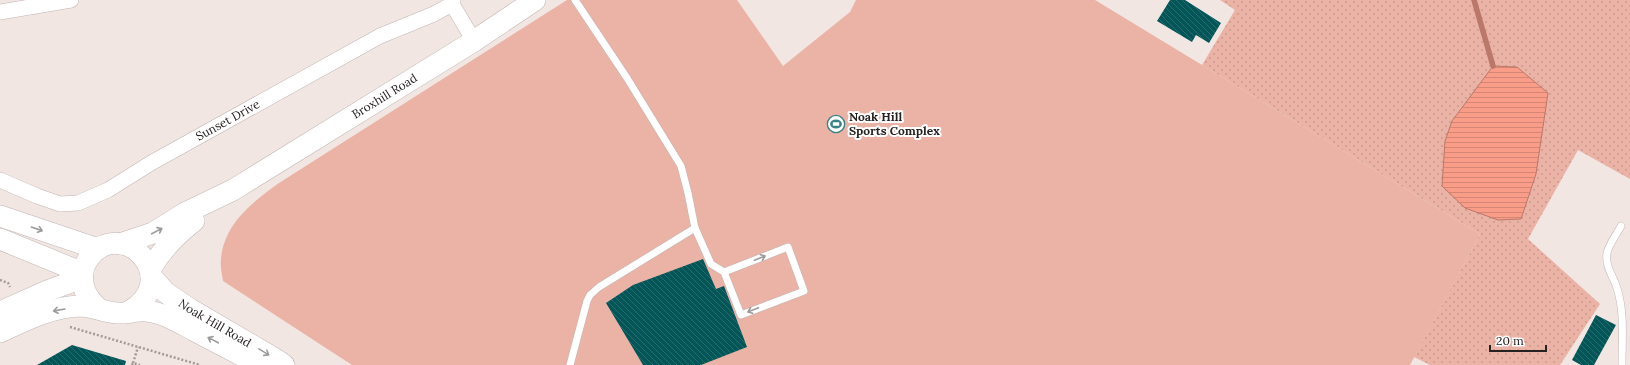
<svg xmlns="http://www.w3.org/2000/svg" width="1630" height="365" font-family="Lora,serif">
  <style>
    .grass { fill: url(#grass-dots) }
    .pitch { fill: #ebb2a6 }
    .water { fill: url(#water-rules); stroke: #ba786a }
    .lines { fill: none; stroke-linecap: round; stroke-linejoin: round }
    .stream { stroke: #ba786a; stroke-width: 5.5 }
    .building { fill: url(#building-back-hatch) }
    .lane-casing { stroke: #c1b6b3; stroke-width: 8 }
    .street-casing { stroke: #c1b6b3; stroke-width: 16 }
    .secondary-casing { stroke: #c1b6b3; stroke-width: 22 }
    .path { stroke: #a39a98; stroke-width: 2.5; stroke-dasharray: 2 2; stroke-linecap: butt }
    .lane { stroke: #fff; stroke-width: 7 }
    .street { stroke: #fff; stroke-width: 15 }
    .secondary { stroke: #fff; stroke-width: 21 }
    .oneway { stroke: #9d9c9b }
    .labels { text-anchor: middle; stroke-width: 4; stroke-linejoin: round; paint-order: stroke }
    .street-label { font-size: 12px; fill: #262221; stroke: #fff }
    .poi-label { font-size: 12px; font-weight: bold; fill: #262221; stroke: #fff; text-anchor: start }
  </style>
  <defs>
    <pattern id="grass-dots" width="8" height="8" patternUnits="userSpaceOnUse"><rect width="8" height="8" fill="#ebb2a6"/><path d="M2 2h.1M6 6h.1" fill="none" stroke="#c9998f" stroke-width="1.8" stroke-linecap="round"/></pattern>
    <pattern id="water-rules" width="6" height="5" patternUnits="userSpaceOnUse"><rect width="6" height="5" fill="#f99d89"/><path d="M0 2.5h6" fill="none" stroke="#d58776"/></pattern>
    <pattern id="building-back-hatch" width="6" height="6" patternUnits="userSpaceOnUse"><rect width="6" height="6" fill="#035658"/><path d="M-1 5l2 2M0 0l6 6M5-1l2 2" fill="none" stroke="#286b6c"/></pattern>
  </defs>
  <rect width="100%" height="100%" fill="#f2e6e3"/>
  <polygon class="grass" points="1220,0 1630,0 1630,179 1578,150 1528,239 1600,304 1560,365 1430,365 1414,357 1480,234 1202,65 1235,10"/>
  <path class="pitch" d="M567,0h170l46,66 67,-54 6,-12h239l385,234 -70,131h-1058l-129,-84c-1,-7 -3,-15 -2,-22 3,-36 32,-57 58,-76z"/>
  <polygon class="water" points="1493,66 1517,67 1548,93 1536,174 1521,219 1498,220 1465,208 1442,186 1445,141 1452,121"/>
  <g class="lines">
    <polyline class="stream" points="1474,0 1493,66"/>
  </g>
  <g class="building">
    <polygon points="1170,0 1185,0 1221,23 1209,43 1196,35 1192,42 1157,21"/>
    <polygon points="703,259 716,289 724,286 747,347 701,365 643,365 606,303 633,285"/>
    <polygon points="1596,315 1616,325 1594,365 1581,365 1572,360"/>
    <polygon points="72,345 126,361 125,365 37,365"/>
  </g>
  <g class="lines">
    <defs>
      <g id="lane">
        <polyline points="575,0 627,78 681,166 688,193 695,228 711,264 724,272 741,315 804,291 788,247 724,272"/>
        <path d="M1621,226c-4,8 -12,18 -14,27 -2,12 5,22 9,32 9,25 6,54 6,80"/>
        <polyline points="570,365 587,301 590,295 599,287 695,228"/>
      </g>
      <g id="street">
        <polyline points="453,0 452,4 474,41"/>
        <polyline points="0,12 71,0"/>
        <path id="s1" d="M0,180l37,16 23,8 18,-1 30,-13 43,-27 229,-127 54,-22 18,-10"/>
      </g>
      <g id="secondary">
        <polyline points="0,216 98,249"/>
        <polyline points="0,239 83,273"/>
        <path id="s2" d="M120,244l33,-11 32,-20 48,-23 241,-149 61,-41"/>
        <path d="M150,270c11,-20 26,-35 44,-49"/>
        <path id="s3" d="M151,276l14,16 25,17 87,51 7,5"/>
        <path d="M98,308c-12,-11 -17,-21 -15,-38 2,-7 6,-13 11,-18 34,-31 87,28 36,59"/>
        <polyline points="0,312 47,291 82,278"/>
        <path d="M0,332c24,-11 53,-26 81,-26 14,1 23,6 36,7 9,1 20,-3 30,-2 17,2 33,12 48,20 21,11 43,22 64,34"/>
      </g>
    </defs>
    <use href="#lane" class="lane-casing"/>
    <use href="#street" class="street-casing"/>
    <use href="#secondary" class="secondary-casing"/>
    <g class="path">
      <polyline points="0,280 8,283 10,287"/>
      <polyline points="70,327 200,365"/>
      <polyline points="133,363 138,347"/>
      <polyline points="132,365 133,363 140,365"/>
    </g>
    <use href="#lane" class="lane"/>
    <use href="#street" class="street"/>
    <use href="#secondary" class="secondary"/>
  </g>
  <defs><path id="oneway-shaft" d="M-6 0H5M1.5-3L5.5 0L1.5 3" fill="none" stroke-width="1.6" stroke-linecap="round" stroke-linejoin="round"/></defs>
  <g class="oneway">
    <use href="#oneway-shaft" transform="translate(37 229) rotate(19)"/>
    <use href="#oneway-shaft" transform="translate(157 231) rotate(-28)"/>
    <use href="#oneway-shaft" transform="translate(760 258) rotate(-21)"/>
    <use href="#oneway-shaft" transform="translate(59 310) rotate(170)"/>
    <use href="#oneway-shaft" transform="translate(753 310) rotate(159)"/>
    <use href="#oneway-shaft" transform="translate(213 340) rotate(-152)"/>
    <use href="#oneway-shaft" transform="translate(264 352) rotate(31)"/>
  </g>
  <defs>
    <symbol id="stadium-ring" viewBox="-11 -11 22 22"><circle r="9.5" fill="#fff" stroke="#3a8385" stroke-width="1.5"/><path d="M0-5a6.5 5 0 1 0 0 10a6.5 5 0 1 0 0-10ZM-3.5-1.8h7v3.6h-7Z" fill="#3a8385"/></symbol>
  </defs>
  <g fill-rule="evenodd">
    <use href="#stadium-ring" x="826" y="114" width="20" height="20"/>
  </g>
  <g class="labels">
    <g class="street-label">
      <text dy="4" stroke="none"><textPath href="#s2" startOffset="304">Broxhill Road</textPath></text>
      <text dy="4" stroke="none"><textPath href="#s1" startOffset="254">Sunset Drive</textPath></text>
      <text dy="4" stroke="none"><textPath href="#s3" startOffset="80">Noak Hill Road</textPath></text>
    </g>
    <g class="poi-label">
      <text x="849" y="121">Noak Hill<tspan x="849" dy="14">Sports Complex</tspan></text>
    </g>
  </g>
  <path d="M1490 345v6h56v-6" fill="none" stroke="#262221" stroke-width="2"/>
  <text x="1496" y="345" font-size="12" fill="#262221" stroke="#ffffff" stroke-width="3" paint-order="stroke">20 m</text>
</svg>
